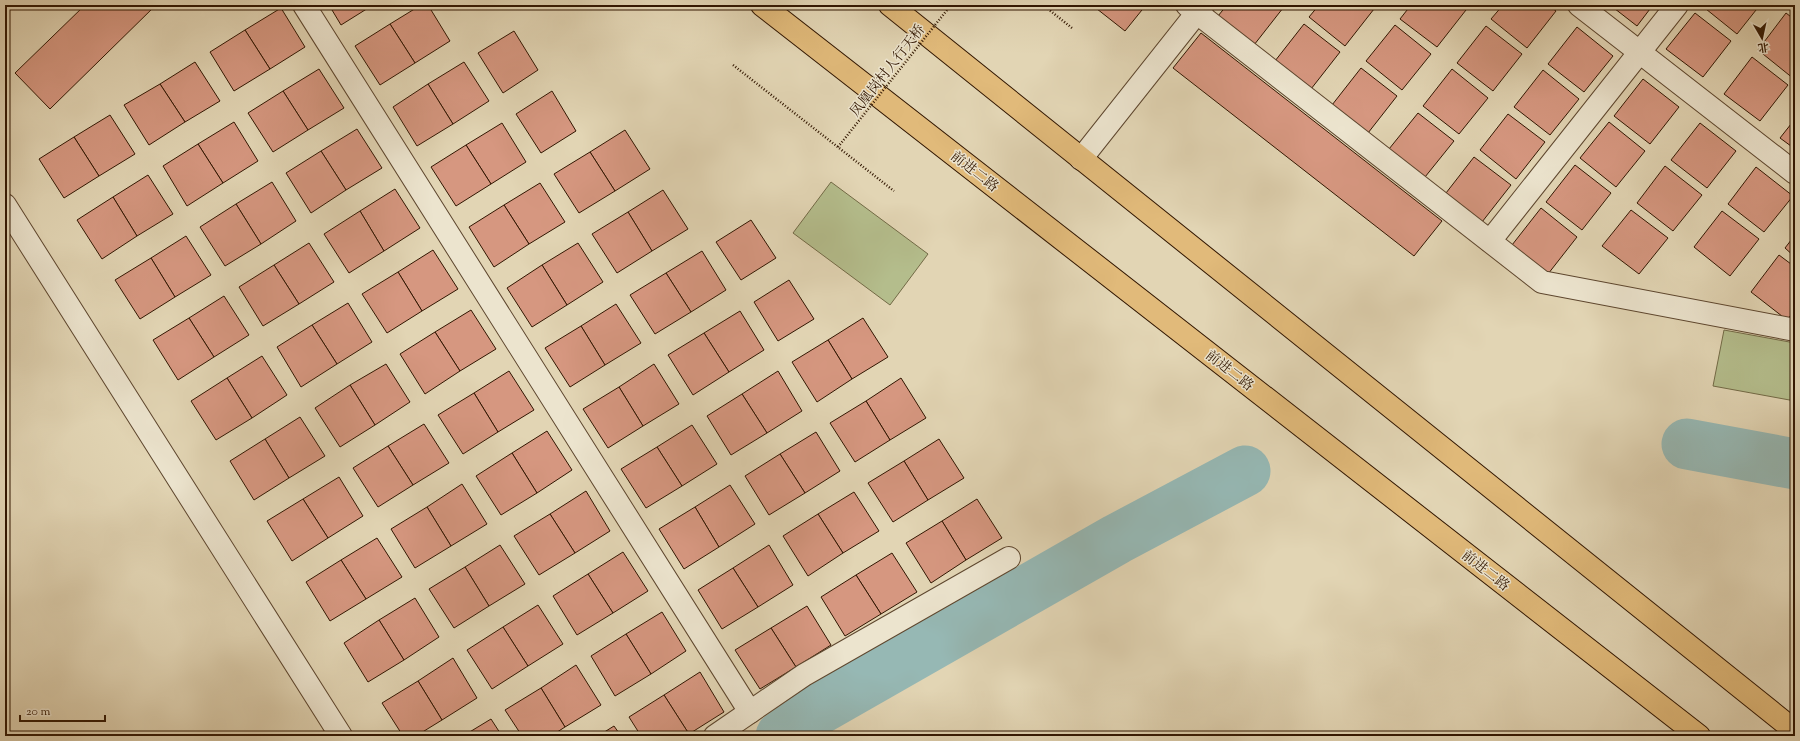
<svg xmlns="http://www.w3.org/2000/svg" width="1800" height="741" font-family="'Sorts Mill Goudy','Noto Serif SC',serif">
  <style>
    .green { fill: #b4bd8c; stroke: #726a46 }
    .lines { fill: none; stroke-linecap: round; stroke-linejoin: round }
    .river { stroke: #96b8b4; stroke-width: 51 }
    .building { fill: #d69780; stroke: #311601 }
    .minor-casing { stroke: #5d462e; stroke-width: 24 }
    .major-casing { stroke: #311601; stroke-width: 24 }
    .path { stroke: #311601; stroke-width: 2.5; stroke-dasharray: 1 2; stroke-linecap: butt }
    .minor { stroke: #ece4ce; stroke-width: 22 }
    .major { stroke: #e1ba7a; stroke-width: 22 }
    .path-bridge { stroke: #311601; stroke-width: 2.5; stroke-dasharray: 1 2; stroke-linecap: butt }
    .labels { text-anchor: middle; stroke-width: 3; stroke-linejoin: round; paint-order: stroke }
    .street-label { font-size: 14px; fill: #311601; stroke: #ece4ce }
  </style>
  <rect width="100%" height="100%" fill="#e2d5b4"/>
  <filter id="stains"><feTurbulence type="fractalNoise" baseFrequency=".005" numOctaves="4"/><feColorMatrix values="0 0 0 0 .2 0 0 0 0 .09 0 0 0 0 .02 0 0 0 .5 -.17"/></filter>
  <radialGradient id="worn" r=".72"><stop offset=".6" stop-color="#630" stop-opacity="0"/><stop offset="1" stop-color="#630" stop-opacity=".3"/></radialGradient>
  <g class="green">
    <polygon points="831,182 928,254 890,305 793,233"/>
    <polygon points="1724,330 1795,343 1795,401 1713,386"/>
  </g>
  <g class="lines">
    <g class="river">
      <polyline points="1687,444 1795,464"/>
      <polyline points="781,736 814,712 1117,539 1245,471"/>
    </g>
  </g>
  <g class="building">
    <polygon points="85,5 156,5 50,109 15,73"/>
    <polygon points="329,5 373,5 341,25"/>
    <polygon points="421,5 428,5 450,41 415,63 390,24"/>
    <polygon points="1092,5 1146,5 1125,31"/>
    <polygon points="1227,5 1279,5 1283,8 1254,45 1218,16"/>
    <polygon points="1319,5 1369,5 1374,9 1345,46 1309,17"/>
    <polygon points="1411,5 1459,5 1466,10 1437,47 1400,19"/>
    <polygon points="1503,5 1548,5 1556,11 1527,48 1491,19"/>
    <polygon points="1610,5 1653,5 1637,26"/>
    <polygon points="1701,5 1760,5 1737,34"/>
    <polygon points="281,8 305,47 270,69 245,30"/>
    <polygon points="1695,13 1731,41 1703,77 1666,49"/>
    <polygon points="1786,13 1795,20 1794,79 1758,50"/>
    <polygon points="390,24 415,63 380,85 355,46"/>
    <polygon points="1304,24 1340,52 1311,89 1275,61"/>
    <polygon points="1395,25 1431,54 1402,90 1366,61"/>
    <polygon points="1486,26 1522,54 1493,91 1457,63"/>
    <polygon points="1577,27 1613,56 1584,92 1548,64"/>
    <polygon points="245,30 270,69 234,91 210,52"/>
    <polygon points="514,31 538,70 503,93 478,53"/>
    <polygon points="1201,33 1442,221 1414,256 1173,68"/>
    <polygon points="1752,57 1788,85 1760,121 1724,94"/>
    <polygon points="195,62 220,101 185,122 160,84"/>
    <polygon points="464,62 489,101 453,124 428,84"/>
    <polygon points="1361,68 1397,96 1368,133 1332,105"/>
    <polygon points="319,69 344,108 308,130 283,91"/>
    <polygon points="1452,69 1488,98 1459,134 1423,106"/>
    <polygon points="1543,70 1579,99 1550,135 1514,107"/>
    <polygon points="1643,79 1679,107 1650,144 1614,116"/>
    <polygon points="160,84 185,122 149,145 124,105"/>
    <polygon points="428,84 453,124 417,146 393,107"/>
    <polygon points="283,91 308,130 273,152 248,113"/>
    <polygon points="552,91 576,131 541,153 516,114"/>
    <polygon points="1418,113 1454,141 1425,177 1389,149"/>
    <polygon points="1508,114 1545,142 1516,179 1480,150"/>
    <polygon points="110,115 135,154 99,176 74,137"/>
    <polygon points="1795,119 1795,149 1780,138"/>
    <polygon points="234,122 258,161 223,183 198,144"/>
    <polygon points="1609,122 1645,151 1616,187 1580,158"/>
    <polygon points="502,123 526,162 491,184 466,145"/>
    <polygon points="1700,123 1736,151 1707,188 1671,160"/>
    <polygon points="357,129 382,168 346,190 321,151"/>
    <polygon points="625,130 650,169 615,191 590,152"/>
    <polygon points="74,137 99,176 64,198 39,159"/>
    <polygon points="198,144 223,183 187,206 163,166"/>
    <polygon points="466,145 491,184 456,206 431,167"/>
    <polygon points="321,151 346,190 311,213 286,173"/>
    <polygon points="590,152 615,191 579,213 554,174"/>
    <polygon points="1474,157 1511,185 1482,222 1446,193"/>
    <polygon points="1575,165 1611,193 1582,230 1546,202"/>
    <polygon points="1665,166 1702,195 1673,231 1637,203"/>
    <polygon points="1756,167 1793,196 1764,232 1728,204"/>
    <polygon points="148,175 173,214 137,236 113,197"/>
    <polygon points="272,182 296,221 261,244 236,204"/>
    <polygon points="540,183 565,222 529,244 504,205"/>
    <polygon points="395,189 420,228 384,251 360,211"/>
    <polygon points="663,190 688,229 652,251 628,212"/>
    <polygon points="113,197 137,236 102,259 77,220"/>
    <polygon points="236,204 261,244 225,266 200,227"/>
    <polygon points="504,205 529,244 494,267 469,227"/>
    <polygon points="1541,208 1577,237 1548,274 1512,245"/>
    <polygon points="1631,210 1668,238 1639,274 1602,246"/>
    <polygon points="360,211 384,251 349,273 324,234"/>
    <polygon points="1722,211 1759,239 1730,276 1694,247"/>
    <polygon points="628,212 652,251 617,273 592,234"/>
    <polygon points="751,220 776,258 741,280 716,242"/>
    <polygon points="1795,235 1795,257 1785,248"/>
    <polygon points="186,236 211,275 175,297 151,258"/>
    <polygon points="309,243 334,282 299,304 274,265"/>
    <polygon points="578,243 603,282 567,305 542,265"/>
    <polygon points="433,250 458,289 422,311 398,272"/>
    <polygon points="702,251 726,290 691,312 666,273"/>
    <polygon points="1779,255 1795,267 1795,310 1787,320 1751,292"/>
    <polygon points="151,258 175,297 140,319 115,280"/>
    <polygon points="274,265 299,304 263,326 239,287"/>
    <polygon points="542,265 567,305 532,327 507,288"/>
    <polygon points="398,272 422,311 387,333 362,294"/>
    <polygon points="666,273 691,312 655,334 630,295"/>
    <polygon points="789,280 814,319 778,341 754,302"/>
    <polygon points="224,296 249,335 214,357 189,318"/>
    <polygon points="348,303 372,342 337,364 312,325"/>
    <polygon points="616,304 641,343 605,365 581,326"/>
    <polygon points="471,310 496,349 460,371 435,332"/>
    <polygon points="740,311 764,350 729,372 704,333"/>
    <polygon points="189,318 214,357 178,380 153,340"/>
    <polygon points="863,318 888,357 852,379 828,340"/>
    <polygon points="312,325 337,364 301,387 277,347"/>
    <polygon points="581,326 605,365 570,387 545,348"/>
    <polygon points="435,332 460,371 425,394 400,354"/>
    <polygon points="704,333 729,372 693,395 668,355"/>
    <polygon points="828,340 852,379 817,402 792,362"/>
    <polygon points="262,356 287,395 252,418 227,378"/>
    <polygon points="386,364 410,402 375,425 350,385"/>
    <polygon points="654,364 679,404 643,426 619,387"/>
    <polygon points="509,371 534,410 498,432 474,393"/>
    <polygon points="778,371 802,411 767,433 742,394"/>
    <polygon points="227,378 252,418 216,440 191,401"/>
    <polygon points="901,378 926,418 890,440 866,401"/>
    <polygon points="350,385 375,425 340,447 315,408"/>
    <polygon points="619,387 643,426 608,448 583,409"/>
    <polygon points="474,393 498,432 463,454 438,415"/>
    <polygon points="742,394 767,433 731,455 707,416"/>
    <polygon points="866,401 890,440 855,462 830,423"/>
    <polygon points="300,417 325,456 289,478 265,439"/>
    <polygon points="424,424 449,463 413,485 388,446"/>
    <polygon points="692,425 717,464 682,486 657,447"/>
    <polygon points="547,431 572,470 537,493 512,453"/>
    <polygon points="816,432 840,471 805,493 780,454"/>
    <polygon points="265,439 289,478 254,500 230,461"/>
    <polygon points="939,439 964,478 928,500 904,461"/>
    <polygon points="388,446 413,485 378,507 353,468"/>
    <polygon points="657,447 682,486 646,508 621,469"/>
    <polygon points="512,453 537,493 501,515 476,476"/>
    <polygon points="780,454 805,493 769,515 745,476"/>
    <polygon points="904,461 928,500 893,522 868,483"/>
    <polygon points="339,477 363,516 328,538 303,499"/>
    <polygon points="462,484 487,524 451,546 427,507"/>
    <polygon points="730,485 755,524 719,547 695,507"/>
    <polygon points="586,491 610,531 575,553 550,514"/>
    <polygon points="854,492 879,531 843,553 818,514"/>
    <polygon points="303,499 328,538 292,561 267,521"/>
    <polygon points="977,499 1002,538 966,560 942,521"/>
    <polygon points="427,507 451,546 415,568 391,529"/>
    <polygon points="695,507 719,547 684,569 659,529"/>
    <polygon points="550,514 575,553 539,575 514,536"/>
    <polygon points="818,514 843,553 808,576 783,536"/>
    <polygon points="942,521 966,560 931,583 906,543"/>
    <polygon points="377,538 402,577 366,599 341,560"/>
    <polygon points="500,545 525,584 489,606 465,567"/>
    <polygon points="769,545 793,585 758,607 733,568"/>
    <polygon points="623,552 648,591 613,613 588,574"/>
    <polygon points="892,553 917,592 881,614 856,575"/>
    <polygon points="341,560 366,599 330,621 306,582"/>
    <polygon points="465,567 489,606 454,628 429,589"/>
    <polygon points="733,568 758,607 722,629 698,590"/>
    <polygon points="588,574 613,613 577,635 553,596"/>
    <polygon points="856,575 881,614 845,636 821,597"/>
    <polygon points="415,598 439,637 404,660 379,620"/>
    <polygon points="538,605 563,644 528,666 503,627"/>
    <polygon points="807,606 831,645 796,667 771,628"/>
    <polygon points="662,612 686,651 651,674 626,634"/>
    <polygon points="379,620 404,660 368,682 344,643"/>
    <polygon points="503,627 528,666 492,689 467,650"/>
    <polygon points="771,628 796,667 760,689 735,650"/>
    <polygon points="626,634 651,674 615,696 591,656"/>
    <polygon points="453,658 477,698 442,720 418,681"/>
    <polygon points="576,665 601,705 565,727 541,688"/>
    <polygon points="700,672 724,712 689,734 664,695"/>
    <polygon points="418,681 442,720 416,736 403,736 382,703"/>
    <polygon points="541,688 565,727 551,736 522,736 505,710"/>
    <polygon points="664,695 689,734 685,736 641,736 629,717"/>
    <polygon points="491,719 502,736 463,736"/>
    <polygon points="614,726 621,736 598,736"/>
  </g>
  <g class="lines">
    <defs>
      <g id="minor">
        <polyline points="304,5 750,712"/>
        <polyline points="1187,5 1542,282 1795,330"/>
        <polyline points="1579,5 1795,173"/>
        <polyline points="1081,159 1203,5"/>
        <polyline points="5,205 341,736"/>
        <polyline points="1490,241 1677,5"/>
        <polyline points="715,736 804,675 1009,558"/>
      </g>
      <g id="major">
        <polyline points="762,5 1699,736"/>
        <polyline points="890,5 1795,731"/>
      </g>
    </defs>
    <use href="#minor" class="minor-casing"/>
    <use href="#major" class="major-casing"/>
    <g class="path">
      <polyline points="1043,5 1072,28"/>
      <polyline points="733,65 894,191"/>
    </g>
    <use href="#minor" class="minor"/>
    <use href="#major" class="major"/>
    <polyline class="path-bridge" points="838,147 951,5"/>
  </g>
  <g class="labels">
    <g class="street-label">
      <text transform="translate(887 70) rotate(-52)" y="5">凤凰岗村人行天桥</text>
      <text transform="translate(975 171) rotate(38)" y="5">前进二路</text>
      <text transform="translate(1230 370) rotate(38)" y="5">前进二路</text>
      <text transform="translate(1486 570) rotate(38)" y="5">前进二路</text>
    </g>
  </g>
  <rect width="1800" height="741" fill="none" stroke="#e2d5b4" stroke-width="20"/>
  <rect x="6" y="6" width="1788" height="729" fill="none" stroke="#311601" stroke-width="2"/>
  <rect x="10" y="10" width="1780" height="721" fill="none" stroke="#311601"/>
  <g transform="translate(1762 38) rotate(171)" stroke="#ece4ce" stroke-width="3" paint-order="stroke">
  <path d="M0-3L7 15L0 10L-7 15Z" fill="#311601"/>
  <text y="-6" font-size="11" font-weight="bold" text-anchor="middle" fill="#311601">北</text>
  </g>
  <path d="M20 715v6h85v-6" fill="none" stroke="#311601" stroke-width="2"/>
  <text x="26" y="715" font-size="12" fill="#311601" stroke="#ece4ce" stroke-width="3" paint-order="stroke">20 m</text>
  <rect width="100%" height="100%" filter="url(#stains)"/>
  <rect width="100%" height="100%" fill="url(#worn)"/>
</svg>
